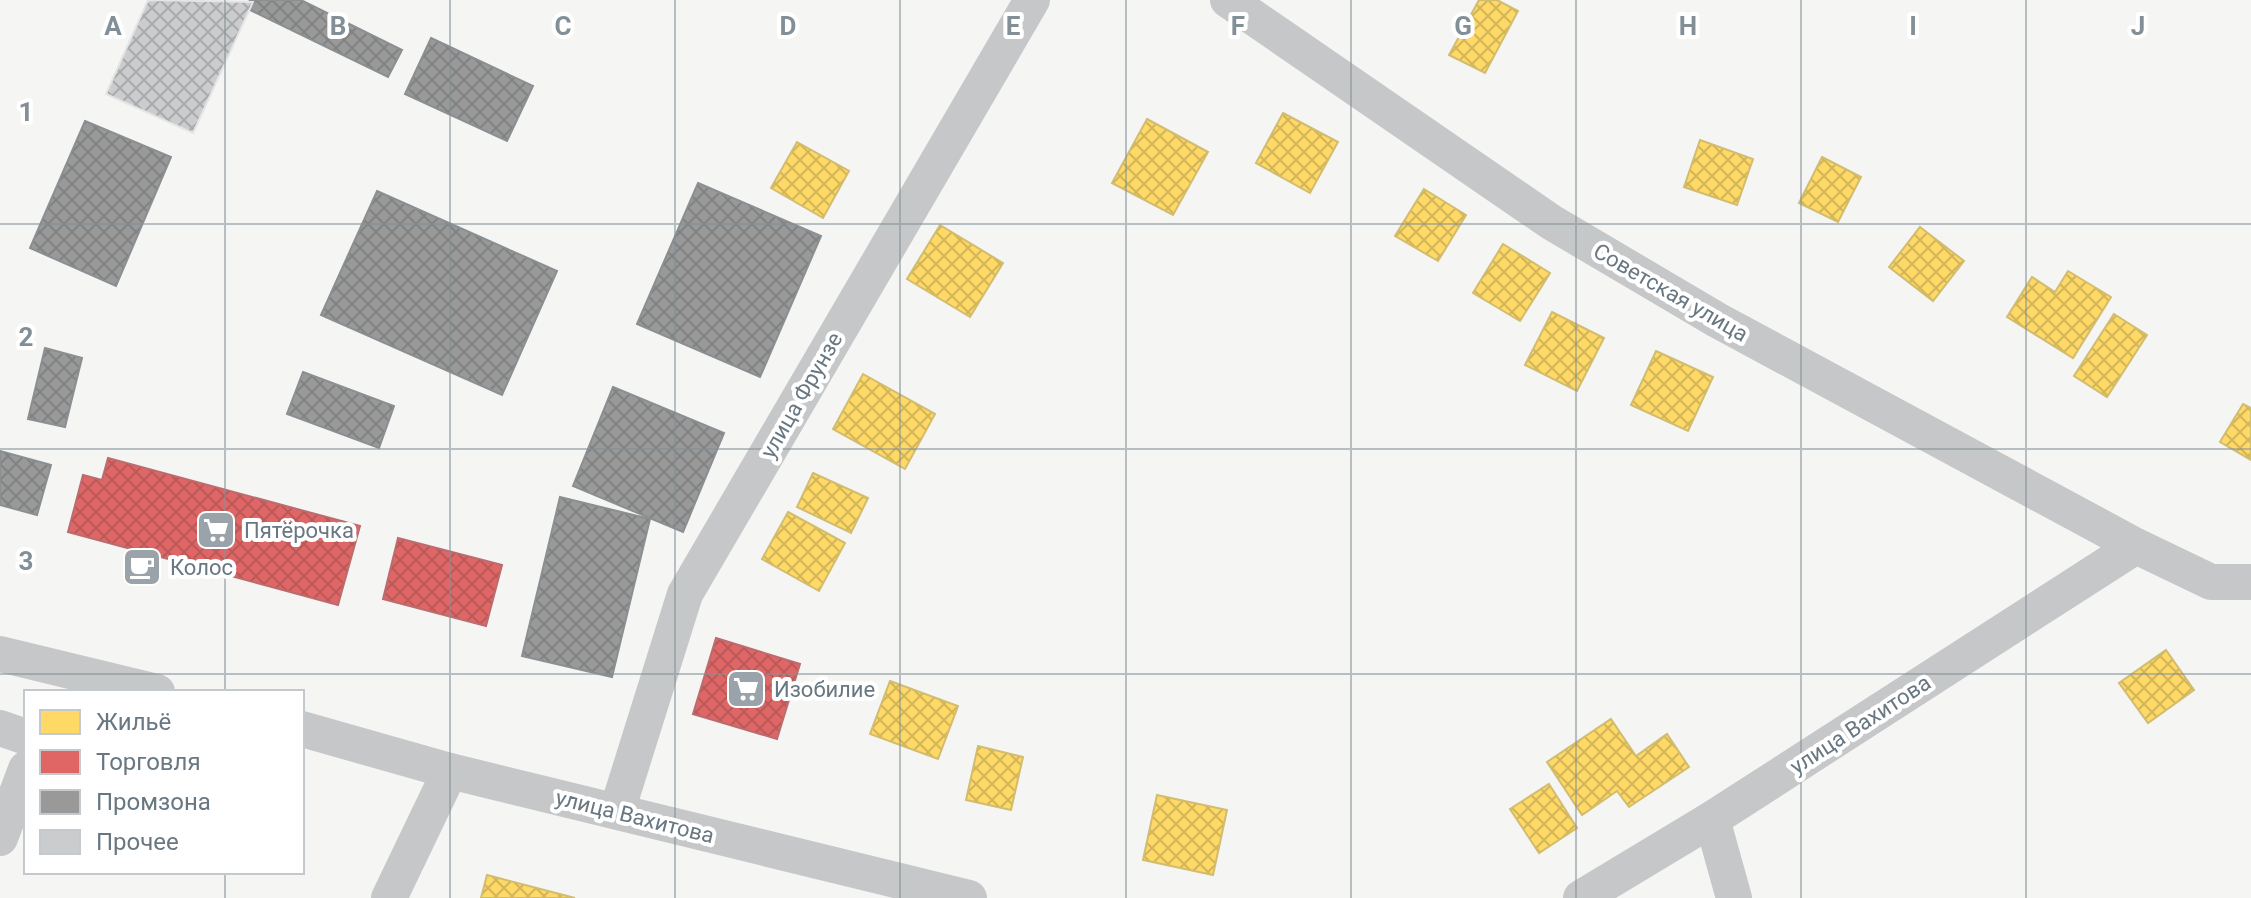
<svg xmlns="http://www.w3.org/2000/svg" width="2251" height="898" font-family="Roboto,sans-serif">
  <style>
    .homes { fill: url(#homes-cross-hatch); stroke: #d2bc6e; stroke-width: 2 }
    .shops { fill: url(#shops-cross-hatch); stroke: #bc6b6e; stroke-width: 2 }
    .industry { fill: url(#industry-cross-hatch); stroke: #8a8f92; stroke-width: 2 }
    .building { fill: url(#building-cross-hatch); stroke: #e4e4e4; stroke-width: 2 }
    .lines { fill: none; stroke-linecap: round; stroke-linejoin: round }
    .minor { stroke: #c6c7c8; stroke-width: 36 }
    .grid { fill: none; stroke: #838f97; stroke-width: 2; stroke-opacity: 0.55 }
    .labels { text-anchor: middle; stroke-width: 8; stroke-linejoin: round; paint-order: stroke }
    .street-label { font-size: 22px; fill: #687781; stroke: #fff }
    .poi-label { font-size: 22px; fill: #687781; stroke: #fff; text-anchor: start }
    .grid-label { font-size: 26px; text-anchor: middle; font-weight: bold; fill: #838f97; stroke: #fff; stroke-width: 8; stroke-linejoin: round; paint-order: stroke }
  </style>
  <defs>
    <pattern id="homes-cross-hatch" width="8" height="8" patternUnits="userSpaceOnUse" patternTransform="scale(2)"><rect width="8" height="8" fill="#ffd966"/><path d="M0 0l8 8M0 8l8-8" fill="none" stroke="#d2b559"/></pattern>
    <pattern id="shops-cross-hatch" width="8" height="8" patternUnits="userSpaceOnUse" patternTransform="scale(2)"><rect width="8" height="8" fill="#e06666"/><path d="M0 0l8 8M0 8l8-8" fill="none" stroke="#b95959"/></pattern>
    <pattern id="industry-cross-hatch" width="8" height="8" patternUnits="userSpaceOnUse" patternTransform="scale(2)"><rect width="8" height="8" fill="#999"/><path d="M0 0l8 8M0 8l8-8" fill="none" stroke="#818282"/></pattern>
    <pattern id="building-cross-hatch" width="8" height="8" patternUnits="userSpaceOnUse" patternTransform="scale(2)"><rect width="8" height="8" fill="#cbcccd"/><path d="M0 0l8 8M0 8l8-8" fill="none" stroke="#a9aaac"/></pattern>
  </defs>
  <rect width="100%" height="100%" fill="#f5f5f4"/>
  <g class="homes">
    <polygon points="1479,0 1497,0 1518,11 1485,73 1449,55"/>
    <polygon points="1283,113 1338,142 1310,193 1256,163"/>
    <polygon points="1147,119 1208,152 1173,215 1112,183"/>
    <polygon points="1700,140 1753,159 1737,205 1684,187"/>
    <polygon points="797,142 849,171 823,218 771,188"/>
    <polygon points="1822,157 1861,177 1838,222 1799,203"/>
    <polygon points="1424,189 1466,215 1438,261 1395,236"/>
    <polygon points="940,225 1003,263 970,317 907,279"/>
    <polygon points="1920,227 1964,261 1933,301 1889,267"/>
    <polygon points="1503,244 1550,273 1520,321 1473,293"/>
    <polygon points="2068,271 2111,297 2073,358 2007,317 2032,277 2055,292"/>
    <polygon points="1552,312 1604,338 1577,391 1525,365"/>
    <polygon points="2114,314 2147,335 2107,397 2074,376"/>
    <polygon points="1656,351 1713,377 1688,431 1631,405"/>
    <polygon points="863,374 935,414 905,469 833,429"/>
    <polygon points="2243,404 2251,408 2251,460 2220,442"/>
    <polygon points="813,473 868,498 851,533 797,507"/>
    <polygon points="788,512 845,543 819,591 762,559"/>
    <polygon points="2166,650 2194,690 2148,723 2119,683"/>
    <polygon points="890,681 958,706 938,759 870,734"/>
    <polygon points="1611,719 1636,756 1667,734 1689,767 1629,807 1617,791 1582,815 1547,762"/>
    <polygon points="978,746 1023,757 1011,810 966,800"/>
    <polygon points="1549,784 1577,828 1539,853 1510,809"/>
    <polygon points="1157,795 1227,810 1213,875 1143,860"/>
    <polygon points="487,875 575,898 481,898"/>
  </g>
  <g class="shops">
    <polygon points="108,458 360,526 338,605 68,532 83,475 102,480"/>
    <polygon points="398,538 502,565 486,626 383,599"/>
    <polygon points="716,638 800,664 777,739 693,714"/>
  </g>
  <g class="industry">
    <polygon points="250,0 301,0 402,50 388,77 246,8"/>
    <polygon points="431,38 533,86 507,141 405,94"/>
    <polygon points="85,121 171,157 116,286 30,248"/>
    <polygon points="698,183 821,236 760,377 637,324"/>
    <polygon points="377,191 557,271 502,395 321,315"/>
    <polygon points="45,348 82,358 65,427 28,419"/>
    <polygon points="303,372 394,406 379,448 287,414"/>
    <polygon points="613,387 724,433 683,532 573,486"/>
    <polygon points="0,451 51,465 37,515 0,505"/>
    <polygon points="560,497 650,519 612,677 522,656"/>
  </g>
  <polygon class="building" points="148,0 253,2 193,133 106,94"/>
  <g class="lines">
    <g class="minor">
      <polyline points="1228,0 1551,222 1717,320 2136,546 2211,582 2251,582"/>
      <polyline points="0,654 157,692"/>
      <polyline points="0,728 26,737"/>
      <polyline points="302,729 450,771 969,898"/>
      <polyline points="617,811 685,594 1032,0"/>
      <polyline points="1712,819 1734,898"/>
      <polyline points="0,838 26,769"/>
      <polyline points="389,898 450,771"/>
      <polyline points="1581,898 1712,819 2136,546"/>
    </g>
  </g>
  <path class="grid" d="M225,0v692M450,0v898M675,0v898M900,0v898M1126,0v898M1351,0v898M1576,0v898M1801,0v898M2026,0v898M0,224h2251M0,449h2251M0,674h2251M225,872v26"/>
  <defs>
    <symbol id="supermarket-square" viewBox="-11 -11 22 22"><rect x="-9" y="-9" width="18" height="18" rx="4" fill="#99a3a9" stroke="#fff"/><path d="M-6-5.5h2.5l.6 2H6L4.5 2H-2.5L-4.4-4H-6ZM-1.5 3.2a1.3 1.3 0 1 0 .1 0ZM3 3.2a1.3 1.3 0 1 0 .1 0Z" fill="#fff"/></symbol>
    <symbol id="cafe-square" viewBox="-11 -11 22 22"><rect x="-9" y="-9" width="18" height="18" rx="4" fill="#99a3a9" stroke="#fff"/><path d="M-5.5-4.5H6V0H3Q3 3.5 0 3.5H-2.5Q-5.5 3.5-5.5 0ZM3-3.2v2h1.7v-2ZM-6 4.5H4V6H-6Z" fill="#fff"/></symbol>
  </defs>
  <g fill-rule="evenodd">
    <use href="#supermarket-square" x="194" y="508" width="44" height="44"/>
    <use href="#cafe-square" x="120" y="545" width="44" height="44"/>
    <use href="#supermarket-square" x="724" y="667" width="44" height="44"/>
  </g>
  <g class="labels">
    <g class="street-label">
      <text transform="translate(1671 292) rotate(30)" y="8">Советская улица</text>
      <text transform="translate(801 395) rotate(-60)" y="8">улица Фрунзе</text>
      <text transform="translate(1860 724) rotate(-33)" y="8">улица Вахитова</text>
      <text transform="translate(635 816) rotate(14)" y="8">улица Вахитова</text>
    </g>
    <g class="poi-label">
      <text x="244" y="538">Пятёрочка</text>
      <text x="170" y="575">Колос</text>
      <text x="774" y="697">Изобилие</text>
    </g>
  </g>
  <g class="grid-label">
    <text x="113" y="35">A</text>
    <text x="338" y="35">B</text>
    <text x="563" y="35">C</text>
    <text x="788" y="35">D</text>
    <text x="1013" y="35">E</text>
    <text x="1238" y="35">F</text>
    <text x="1463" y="35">G</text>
    <text x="1688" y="35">H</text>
    <text x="1913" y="35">I</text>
    <text x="2138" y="35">J</text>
    <text x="26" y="121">1</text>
    <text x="26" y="346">2</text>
    <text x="26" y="570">3</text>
  </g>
  <rect x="24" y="690" width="280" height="184" fill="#ffffff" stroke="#c3c9cd" stroke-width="2"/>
  <rect x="40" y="710" width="40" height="24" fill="#ffd966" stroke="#c3c9cd" stroke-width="2"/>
  <text x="96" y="730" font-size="24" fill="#687781">Жильё</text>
  <rect x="40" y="750" width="40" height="24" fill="#e06666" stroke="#c3c9cd" stroke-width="2"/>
  <text x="96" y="770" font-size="24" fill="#687781">Торговля</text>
  <rect x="40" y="790" width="40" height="24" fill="#999999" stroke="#c3c9cd" stroke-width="2"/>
  <text x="96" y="810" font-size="24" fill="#687781">Промзона</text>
  <rect x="40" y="830" width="40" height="24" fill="#cbcccd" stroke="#c3c9cd" stroke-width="2"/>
  <text x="96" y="850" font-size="24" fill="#687781">Прочее</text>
</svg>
